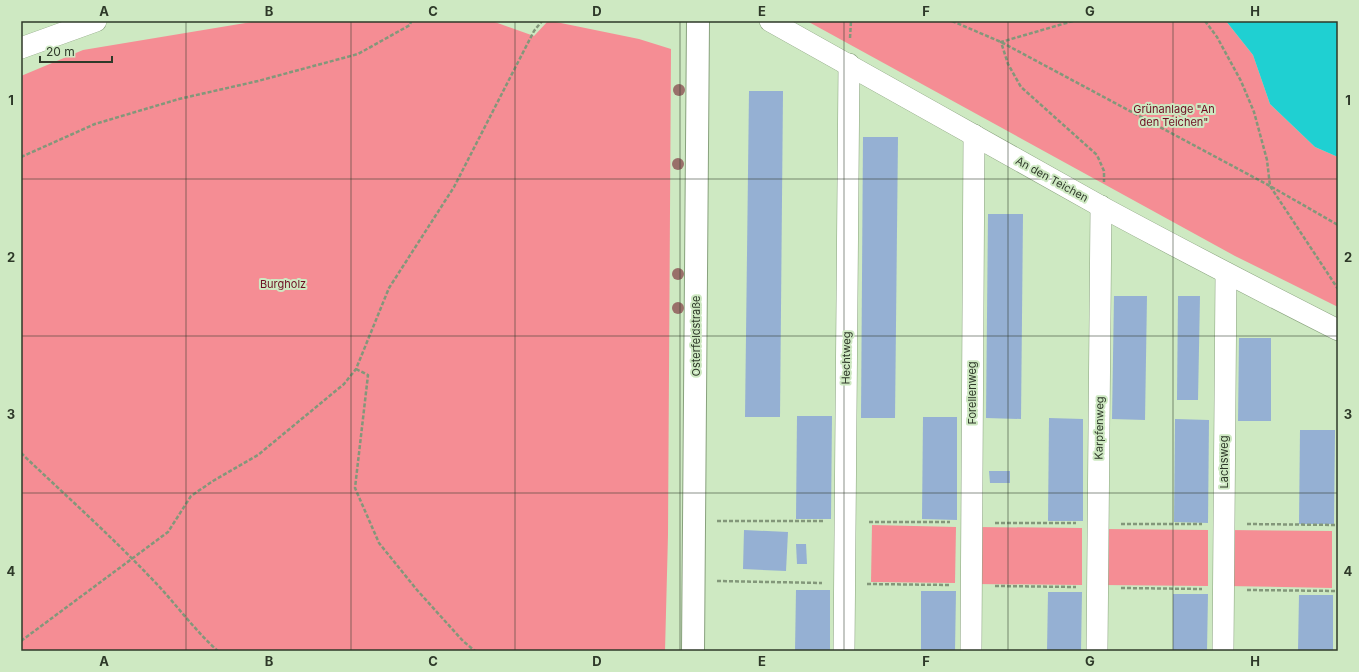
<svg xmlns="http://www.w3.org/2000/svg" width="1359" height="672" font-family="Inter,sans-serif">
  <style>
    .green { fill: #f58d94 }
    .water { fill: #1fd0d2 }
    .building { fill: #95b0d3 }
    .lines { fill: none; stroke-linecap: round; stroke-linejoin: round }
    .minor-casing { stroke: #88a17d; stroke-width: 22 }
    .tertiary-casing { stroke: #88a17d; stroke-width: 24 }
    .path { stroke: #83977a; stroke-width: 2.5; stroke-dasharray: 4 2; stroke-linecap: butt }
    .minor { stroke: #fff; stroke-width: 21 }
    .tertiary { stroke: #fff; stroke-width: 22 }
    .tree { fill: #99706a }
    .grid { fill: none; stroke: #2e3929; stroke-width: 1; stroke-opacity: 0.55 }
    .labels { text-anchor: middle; stroke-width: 4; stroke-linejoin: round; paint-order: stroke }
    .park-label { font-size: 11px; fill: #6d0d22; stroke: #cee9c2 }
    .street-label { font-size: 11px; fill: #2e3929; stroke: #cee9c2 }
    .neatline { fill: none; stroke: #2e3929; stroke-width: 1.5 }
    .grid-label { font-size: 13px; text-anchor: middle; font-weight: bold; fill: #2e3929 }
  </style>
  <rect width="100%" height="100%" fill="#cee9c2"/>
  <g class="green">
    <polygon points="257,21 492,21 534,36 548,21 551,21 639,39 671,49 668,535 665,651 21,651 21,76 83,50"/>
    <polygon points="807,21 1226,21 1253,55 1270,104 1315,147 1338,157 1338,307 1235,256"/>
    <polygon points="872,525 956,527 955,583 871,582"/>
    <polygon points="978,527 1082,528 1082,585 977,584"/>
    <polygon points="1103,529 1208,530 1208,586 1102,585"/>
    <polygon points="1227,530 1332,531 1332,588 1227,586"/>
  </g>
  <polygon class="water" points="1226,21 1338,21 1338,157 1315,147 1270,104 1253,55"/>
  <g class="building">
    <polygon points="749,91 783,91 780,417 745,417"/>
    <polygon points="863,137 898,137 895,418 861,418"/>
    <polygon points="988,214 1023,214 1021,419 986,418"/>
    <polygon points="1114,296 1147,296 1145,420 1112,419"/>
    <polygon points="1178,296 1200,296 1198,400 1177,400"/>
    <polygon points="1239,338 1271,338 1271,421 1238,421"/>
    <polygon points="797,416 832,416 831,519 796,519"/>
    <polygon points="923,417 957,417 957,520 922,519"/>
    <polygon points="1049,418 1083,419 1083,521 1048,521"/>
    <polygon points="1175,419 1209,420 1208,523 1174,522"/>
    <polygon points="1300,430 1335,430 1334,524 1299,524"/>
    <polygon points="989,471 1010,471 1010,483 990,483"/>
    <polygon points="744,530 788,532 786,571 743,569"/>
    <polygon points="796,544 806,544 807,564 797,564"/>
    <polygon points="796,590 830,590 830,651 795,651"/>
    <polygon points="921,591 956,591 955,651 921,651"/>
    <polygon points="1048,592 1082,592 1081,651 1047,651"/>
    <polygon points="1173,594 1208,594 1207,651 1173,651"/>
    <polygon points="1299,595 1333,595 1333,651 1298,651"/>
  </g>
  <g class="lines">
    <defs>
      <g id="minor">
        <path d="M770,21c111,61 221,125 332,186 78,42 157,83 236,123"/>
        <polyline points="21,48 96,21"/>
        <polyline points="844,651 849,64"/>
        <polyline points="971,651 974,135"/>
        <polyline points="1097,651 1101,206"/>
        <polyline points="1223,651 1226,273"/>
      </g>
      <polyline id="tertiary" points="693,651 698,21"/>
    </defs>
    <use href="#minor" class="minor-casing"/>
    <use href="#tertiary" class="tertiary-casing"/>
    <g class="path">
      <polyline points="952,21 1001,42 1270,186 1338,225"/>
      <polyline points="1073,21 1001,42 1008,64 1021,87 1097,155 1104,171 1104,182"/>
      <polyline points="1205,21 1217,37 1241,81 1254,112 1267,160 1270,186 1338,289"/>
      <polyline points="850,38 851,21"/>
      <polyline points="21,157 95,124 179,99 258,81 358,54 410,25 411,21"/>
      <polyline points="356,369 368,375 355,488 379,543 417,590 463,641 475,651"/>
      <path d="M21,453c43,41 88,81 129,124 24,24 43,52 68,74"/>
      <polyline points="717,521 824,521"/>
      <polyline points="869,522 950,522"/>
      <polyline points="995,523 1076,523"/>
      <polyline points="1121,524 1202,524"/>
      <polyline points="1247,524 1338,525"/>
      <polyline points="717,581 822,583"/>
      <polyline points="867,584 950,585"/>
      <polyline points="995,586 1076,587"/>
      <polyline points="1121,588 1202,589"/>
      <polyline points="1247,590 1338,591"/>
      <polyline points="21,641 168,532 191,496 213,481 258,455 344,384 356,369 389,288 454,187 534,31 542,21"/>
    </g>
    <use href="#minor" class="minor"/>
    <use href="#tertiary" class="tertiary"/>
  </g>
  <g class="tree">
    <circle cx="679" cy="90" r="6"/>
    <circle cx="678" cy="164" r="6"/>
    <circle cx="678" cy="274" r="6"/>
    <circle cx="678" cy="308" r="6"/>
  </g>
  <path class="grid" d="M186,21v630M351,21v630M515,21v630M680,21v630M844,21v630M1008,21v630M1173,21v630M21,179h1317M21,336h1317M21,493h1317"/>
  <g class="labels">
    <g class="park-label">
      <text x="1174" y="113">Grünanlage "An<tspan x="1174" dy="13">den Teichen"</tspan></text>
      <text x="283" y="288">Burgholz</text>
    </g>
    <g class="street-label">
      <text transform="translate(1052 179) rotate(29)" y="4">An den Teichen</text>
      <text transform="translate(696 336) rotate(-90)" y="4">Osterfeldstraße</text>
      <text transform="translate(846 358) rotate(-89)" y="4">Hechtweg</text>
      <text transform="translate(972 393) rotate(-90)" y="4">Forellenweg</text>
      <text transform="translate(1099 428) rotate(-89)" y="4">Karpfenweg</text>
      <text transform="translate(1224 462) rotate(-90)" y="4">Lachsweg</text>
    </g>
  </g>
  <rect width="1359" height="672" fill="none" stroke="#cee9c2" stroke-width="44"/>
  <path d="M40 56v6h72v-6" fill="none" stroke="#2e3929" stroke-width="2"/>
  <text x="46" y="56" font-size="12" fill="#2e3929" stroke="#cee9c2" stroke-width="3" paint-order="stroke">20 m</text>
  <rect x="22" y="22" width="1315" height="628" class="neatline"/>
  <g class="grid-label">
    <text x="104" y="16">A</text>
    <text x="269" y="16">B</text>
    <text x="433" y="16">C</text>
    <text x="597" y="16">D</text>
    <text x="762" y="16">E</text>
    <text x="926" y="16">F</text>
    <text x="1090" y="16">G</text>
    <text x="1255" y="16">H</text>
    <text x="11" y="105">1</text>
    <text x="1348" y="105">1</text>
    <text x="11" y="262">2</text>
    <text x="1348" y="262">2</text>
    <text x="11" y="419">3</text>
    <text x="1348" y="419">3</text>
    <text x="11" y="576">4</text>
    <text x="1348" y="576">4</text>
    <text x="104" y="666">A</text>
    <text x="269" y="666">B</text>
    <text x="433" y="666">C</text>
    <text x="597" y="666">D</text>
    <text x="762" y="666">E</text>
    <text x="926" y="666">F</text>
    <text x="1090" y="666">G</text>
    <text x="1255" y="666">H</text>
  </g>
</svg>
